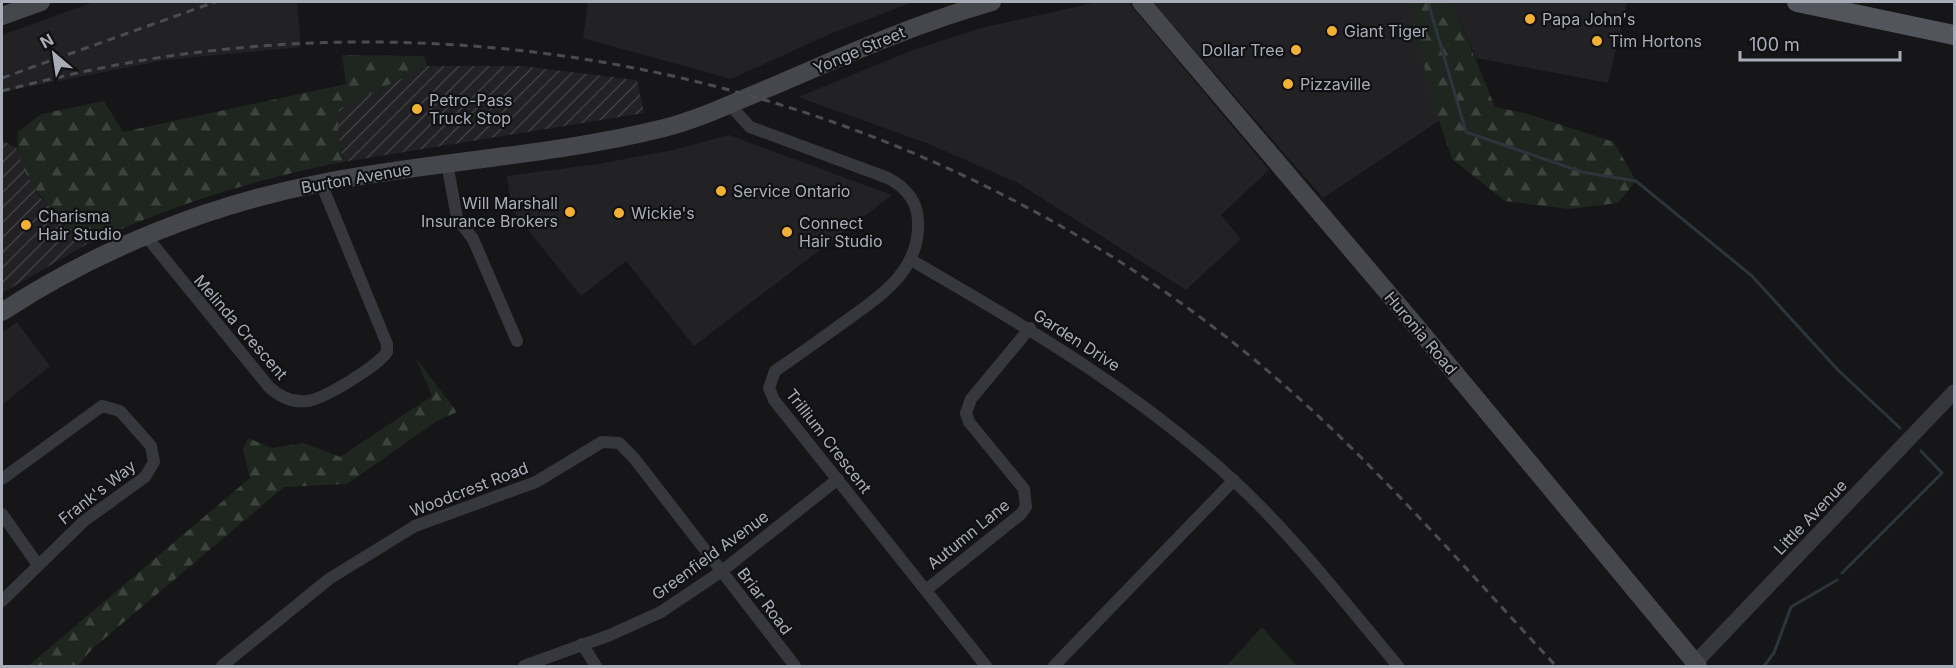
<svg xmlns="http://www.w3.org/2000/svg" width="1956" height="668" font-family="Inter,sans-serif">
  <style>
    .built { fill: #222225 }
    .industrial { fill: url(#industrial-furrows) }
    .green { fill: #1e261f }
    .forest { fill: url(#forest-firs) }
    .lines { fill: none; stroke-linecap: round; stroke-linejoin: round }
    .stream { stroke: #2c353c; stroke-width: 3 }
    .minor { stroke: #37383d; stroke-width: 12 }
    .tertiary { stroke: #37383d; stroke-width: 15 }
    .secondary { stroke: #45474d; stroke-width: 18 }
    .primary { stroke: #53555c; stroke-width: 20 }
    .rail { stroke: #4a4c52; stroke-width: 3; stroke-dasharray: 8 6; stroke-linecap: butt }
    .poi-dot { fill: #f2b134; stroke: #111113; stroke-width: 2 }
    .labels { text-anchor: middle; stroke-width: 4.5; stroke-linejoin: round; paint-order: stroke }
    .poi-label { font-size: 16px; fill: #a8adb8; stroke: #111113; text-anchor: start }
    .street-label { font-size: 16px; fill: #a8adb8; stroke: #111113 }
  </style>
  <defs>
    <pattern id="industrial-furrows" width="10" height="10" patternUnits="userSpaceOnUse" patternTransform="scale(1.5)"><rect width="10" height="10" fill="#222225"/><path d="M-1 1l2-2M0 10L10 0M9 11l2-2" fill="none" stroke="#3f3f43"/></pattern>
    <pattern id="forest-firs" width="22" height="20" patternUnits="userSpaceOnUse" patternTransform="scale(1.5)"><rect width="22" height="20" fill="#1e261f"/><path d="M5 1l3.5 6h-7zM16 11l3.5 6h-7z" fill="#3c433d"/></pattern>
  </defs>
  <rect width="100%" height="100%" fill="#161618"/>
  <g class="built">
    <polygon points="94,2 297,2 301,47 166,60 2,92 2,35"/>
    <polygon points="588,2 913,2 830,34 731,79 583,38"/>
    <polygon points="1098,2 1128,2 1269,170 1221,215 1241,239 1186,290 1018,183 929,144 798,97 913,50 981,28"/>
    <polygon points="1153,2 1409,2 1439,121 1323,198"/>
    <polygon points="1452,2 1627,2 1608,83 1476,58"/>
    <polygon points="729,135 892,195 694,346 626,261 581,296 512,210 507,176 598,164 673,150"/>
    <polygon points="17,322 50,366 2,405 2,333"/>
  </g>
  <g class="industrial">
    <polygon points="427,66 522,66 637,80 644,113 343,162 338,135 339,109"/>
    <polygon points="2,141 16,147 39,196 87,244 2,293"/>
  </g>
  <polygon class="green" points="1262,627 1297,666 1226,666"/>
  <g class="forest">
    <polygon points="1409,2 1452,2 1495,107 1528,114 1614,142 1636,181 1618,203 1569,209 1505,201 1452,159 1434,106"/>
    <path d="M342,55l82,1 3,10 -88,43 -1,26 5,27c-89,17 -173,44 -256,82 -28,-28 -76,-68 -69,-112l23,-18 63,-13 19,31 223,-48z"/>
    <polygon points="416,358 457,412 437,421 347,484 284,487 92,649 78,666 28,666 250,478 243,449 248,438 272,448 304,443 340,457 432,396"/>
  </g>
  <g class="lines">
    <g class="stream">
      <polyline points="1428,2 1466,132 1582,172 1636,181 1752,276 1838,370 1900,428"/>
      <polyline points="1842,573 1942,473 1921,451"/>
      <polyline points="1764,666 1774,653 1791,607 1837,580"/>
    </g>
    <g class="minor">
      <path d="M730,105l20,22 138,51c17,9 29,22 30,42 3,53 -41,78 -78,105 -22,16 -43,31 -65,46l-6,17 5,12 212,266"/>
      <polyline points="447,163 457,218 473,239 517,341"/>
      <path d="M146,236l123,151c11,10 23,16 38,14 18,-2 70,-35 80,-49v-8l-66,-161"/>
      <path d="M911,260c113,65 225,131 322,220 60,55 112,123 165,186"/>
      <polyline points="2,479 102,406 120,411 151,446 154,462 145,477 84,521 2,601"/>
      <polyline points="2,514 38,565"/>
      <polyline points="926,590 1021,514 1026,507 1024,489 969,422 966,413 971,399 1030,328"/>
      <polyline points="582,644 596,666"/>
      <polyline points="222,666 329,579 415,526 536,482 602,442 619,443 634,458 795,666"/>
      <polyline points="524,666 610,635 661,612 722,571 838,479"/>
      <polyline points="1054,666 1234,480"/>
    </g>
    <polyline class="tertiary" points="1692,666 1954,392"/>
    <g class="secondary">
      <polyline points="1141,2 1416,326 1698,666"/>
      <polyline points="2,16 41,2"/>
      <path d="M2,312c96,-63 206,-107 319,-129 113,-22 231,-27 343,-55 39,-10 75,-28 112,-43 71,-31 141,-62 216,-83"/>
    </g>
    <polyline class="primary" points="1797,2 1954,35"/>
    <g class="rail">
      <polyline points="2,78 215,2"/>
      <path d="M2,91c74,-19 149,-35 226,-42 362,-37 734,73 1017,303 115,93 211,207 311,314"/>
    </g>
  </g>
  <g class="poi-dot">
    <circle cx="1530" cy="19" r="6"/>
    <circle cx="1332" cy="31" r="6"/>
    <circle cx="1597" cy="41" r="6"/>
    <circle cx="1296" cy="50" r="6"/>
    <circle cx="1288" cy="84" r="6"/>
    <circle cx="417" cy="109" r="6"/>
    <circle cx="721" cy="191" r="6"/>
    <circle cx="570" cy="212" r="6"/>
    <circle cx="619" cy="213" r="6"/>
    <circle cx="26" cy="225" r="6"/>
    <circle cx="787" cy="232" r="6"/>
  </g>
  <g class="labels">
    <g class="poi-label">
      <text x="1542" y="25">Papa John's</text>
      <text x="1344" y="37">Giant Tiger</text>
      <text x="1609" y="47">Tim Hortons</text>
      <text x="1284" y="56" text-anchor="end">Dollar Tree</text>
      <text x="1300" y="90">Pizzaville</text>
      <text x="429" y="106">Petro-Pass<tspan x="429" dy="18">Truck Stop</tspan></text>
      <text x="733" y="197">Service Ontario</text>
      <text x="558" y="209" text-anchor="end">Will Marshall<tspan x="558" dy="18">Insurance Brokers</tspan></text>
      <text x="631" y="219">Wickie's</text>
      <text x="38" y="222">Charisma<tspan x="38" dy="18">Hair Studio</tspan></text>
      <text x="799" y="229">Connect<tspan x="799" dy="18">Hair Studio</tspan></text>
    </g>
    <g class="street-label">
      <text transform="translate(859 50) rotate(-23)" y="6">Yonge Street</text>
      <text transform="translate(356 178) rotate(-10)" y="6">Burton Avenue</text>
      <text transform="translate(241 327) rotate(49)" y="6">Melinda Crescent</text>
      <text transform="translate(1421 333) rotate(50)" y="6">Huronia Road</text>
      <text transform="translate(1077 340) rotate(33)" y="6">Garden Drive</text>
      <text transform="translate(829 441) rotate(52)" y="6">Trillium Crescent</text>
      <text transform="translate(469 489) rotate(-21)" y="6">Woodcrest Road</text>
      <text transform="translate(97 492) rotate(-38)" y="6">Frank's Way</text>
      <text transform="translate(1810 517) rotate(-46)" y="6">Little Avenue</text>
      <text transform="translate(968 534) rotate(-39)" y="6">Autumn Lane</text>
      <text transform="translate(710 555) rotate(-36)" y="6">Greenfield Avenue</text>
      <text transform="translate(765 601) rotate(53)" y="6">Briar Road</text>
    </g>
  </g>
  <rect width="1956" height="668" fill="none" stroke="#a8adb8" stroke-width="6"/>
  <g transform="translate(54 54) rotate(331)" stroke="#111113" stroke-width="4.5" paint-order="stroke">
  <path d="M0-4.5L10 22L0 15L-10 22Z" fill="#a8adb8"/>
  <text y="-9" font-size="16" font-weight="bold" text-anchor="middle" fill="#a8adb8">N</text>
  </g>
  <path d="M1740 51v9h160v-9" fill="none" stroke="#a8adb8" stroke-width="3"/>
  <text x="1749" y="51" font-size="18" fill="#a8adb8" stroke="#111113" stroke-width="4.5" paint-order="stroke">100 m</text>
</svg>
